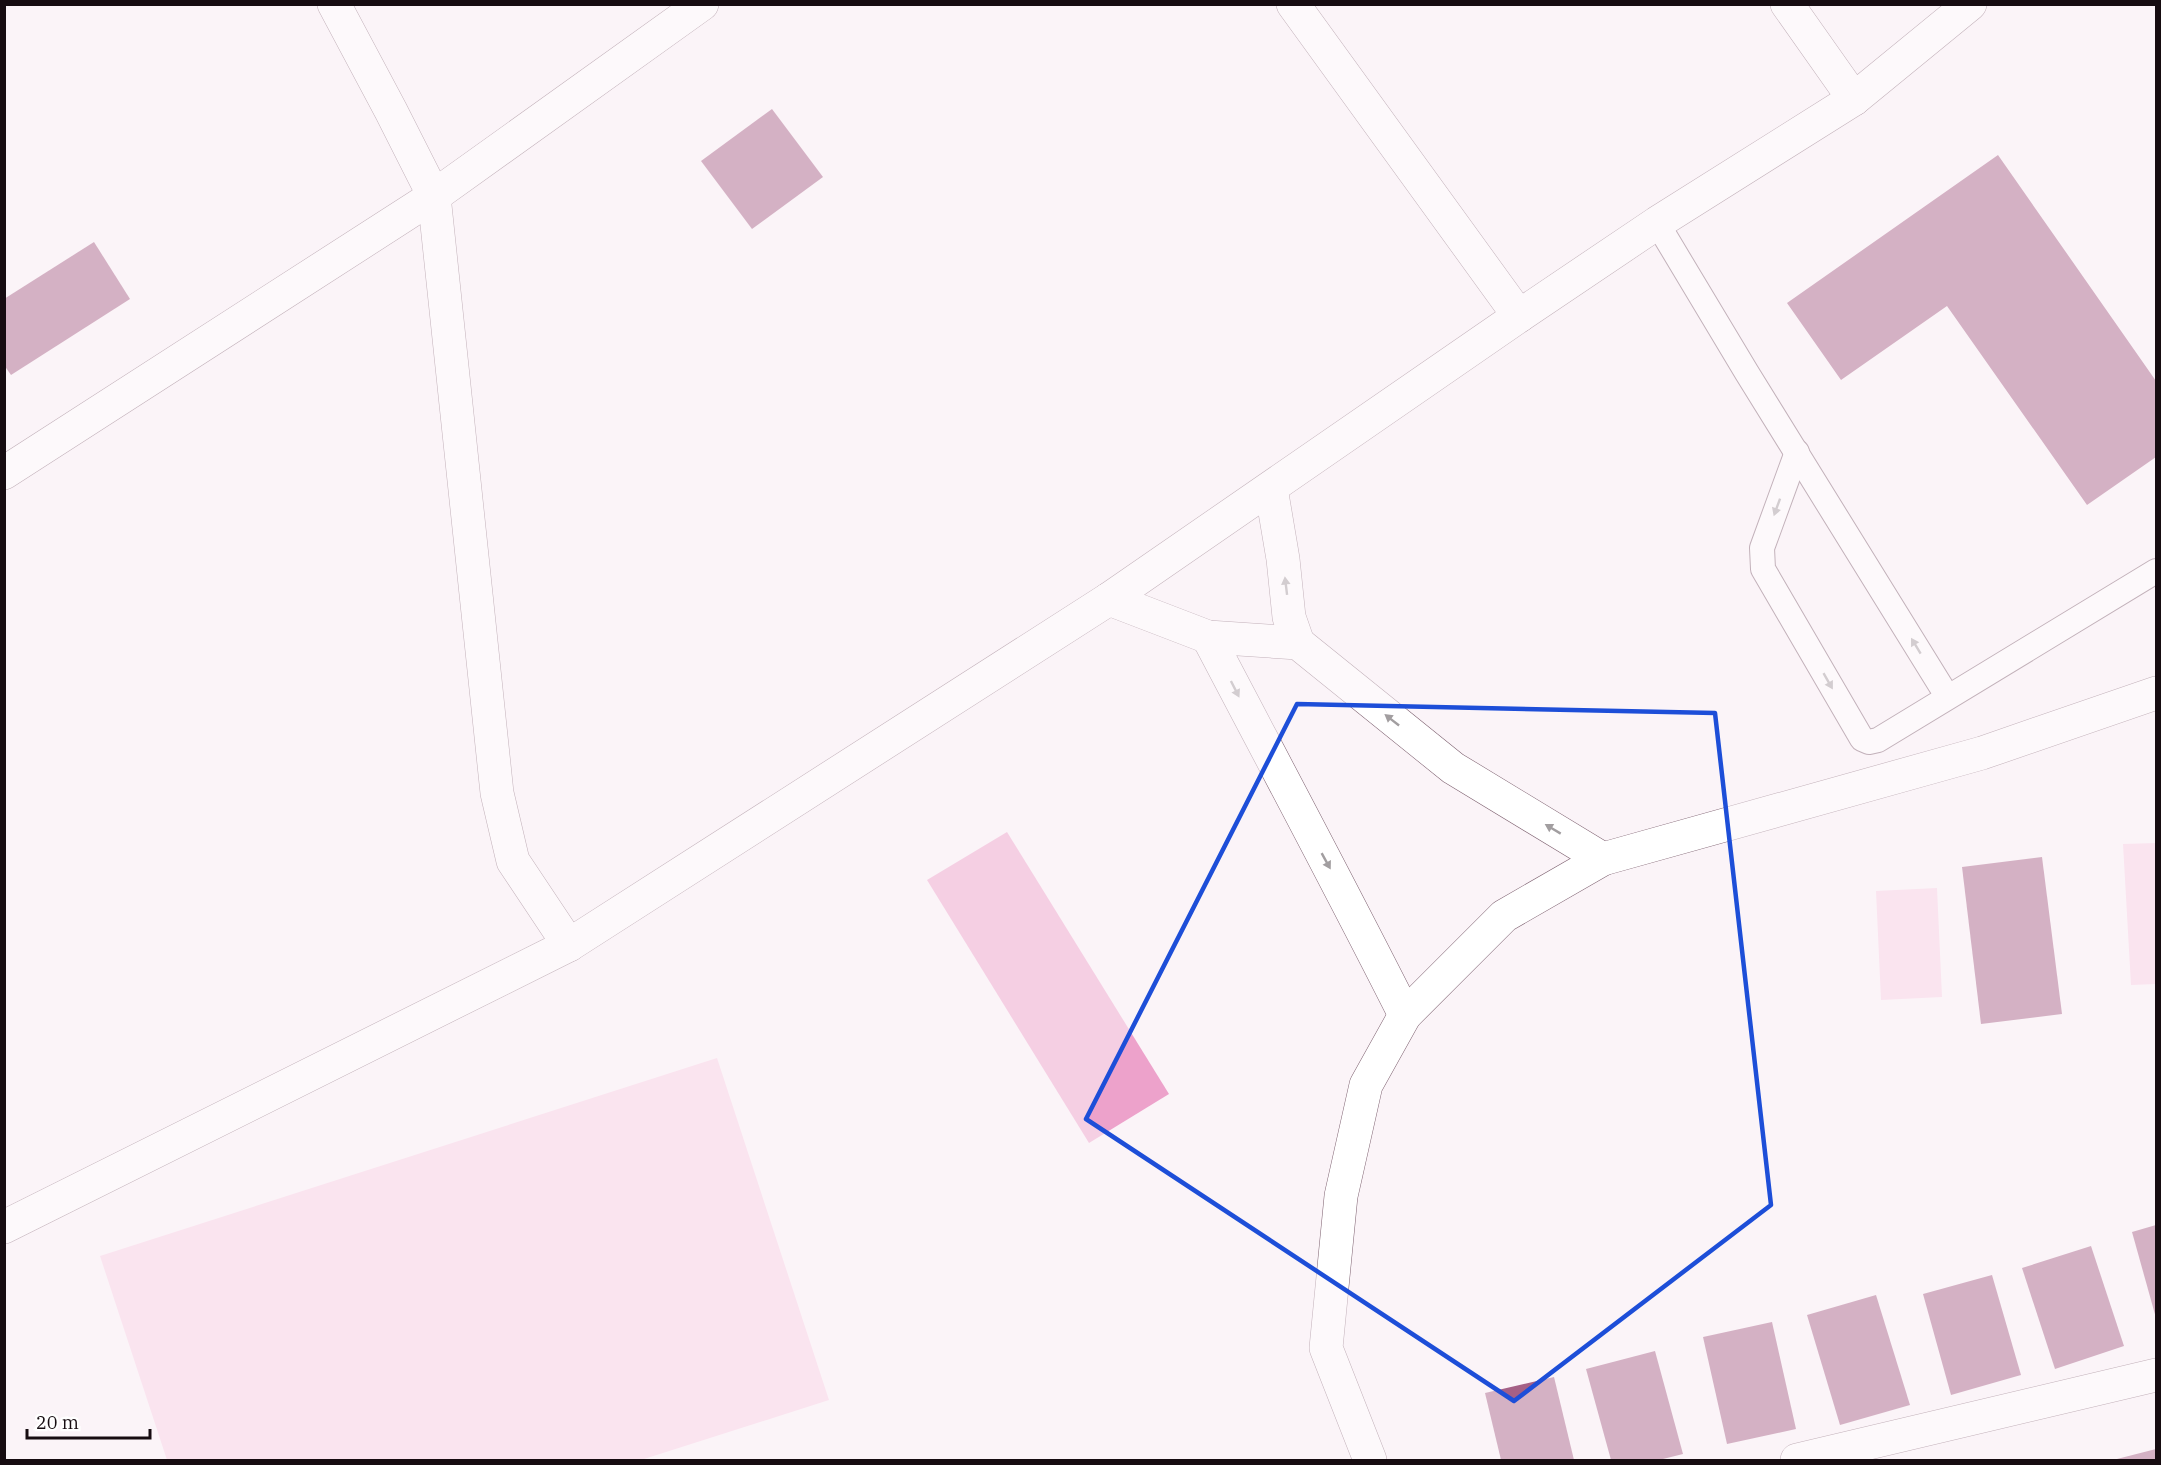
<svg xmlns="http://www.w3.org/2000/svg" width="2161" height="1465" font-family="'IBM Plex Serif',serif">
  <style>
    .green { fill: #f9d0e5 }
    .water { fill: #eda2cb }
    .building { fill: #a56086 }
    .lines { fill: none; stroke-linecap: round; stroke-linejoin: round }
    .lane-casing { stroke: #7e6170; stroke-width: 26 }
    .street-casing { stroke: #7e6170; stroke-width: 34 }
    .lane { stroke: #fff; stroke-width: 24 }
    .street { stroke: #fff; stroke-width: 33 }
    .oneway { fill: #a29ea0 }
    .marked { fill: none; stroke: #1d4ed8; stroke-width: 4.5; stroke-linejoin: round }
  </style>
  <rect width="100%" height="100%" fill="#fbf4f8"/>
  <g class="green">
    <polygon points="2156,843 2156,984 2131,985 2123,844"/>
    <polygon points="1937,888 1942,997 1881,1000 1876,891"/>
    <polygon points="717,1058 829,1400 641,1460 167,1460 100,1256"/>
  </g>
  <polygon class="water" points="1007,832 1169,1094 1089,1143 927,880"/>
  <g class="building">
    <polygon points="772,109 823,177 752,229 701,161"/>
    <polygon points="1998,155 2156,381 2156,457 2087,505 1947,306 1841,380 1787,303"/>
    <polygon points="94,242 130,299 11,375 4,365 4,299"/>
    <polygon points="2042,857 2062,1014 1981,1024 1962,867"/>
    <polygon points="2156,1225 2156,1318 2132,1232"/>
    <polygon points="2091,1246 2124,1346 2055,1369 2022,1268"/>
    <polygon points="1992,1275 2021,1375 1951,1395 1923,1294"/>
    <polygon points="1876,1295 1910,1405 1840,1425 1807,1315"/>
    <polygon points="1772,1322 1796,1429 1727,1444 1703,1337"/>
    <polygon points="1655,1351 1683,1454 1659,1460 1611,1460 1586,1369"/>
    <polygon points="1554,1377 1574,1460 1501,1460 1485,1393"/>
    <polygon points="2156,1449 2156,1460 2113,1460"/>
  </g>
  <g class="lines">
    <defs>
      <g id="lane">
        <polyline points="1657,223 1747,373 1947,696"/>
        <polyline points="1797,452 1762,548 1763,569 1862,739 1869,742 1878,740 2156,571"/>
      </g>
      <g id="street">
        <polyline points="334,4 391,111 434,196 497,793 513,861 569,945"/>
        <polyline points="1293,4 1519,316"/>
        <polyline points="1787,4 1854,99"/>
        <polyline points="4,473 434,196 702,4"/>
        <polyline points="1271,488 1283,559 1289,617 1298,643"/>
        <polyline points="1109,599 1208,637 1298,643 1453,768 1603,859"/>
        <path d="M1208,637c66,126 133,251 197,378"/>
        <polyline points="4,1227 569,945 1109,599 1519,316 1657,223 1854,99 1970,4"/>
        <polyline points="1370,1460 1326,1348 1341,1196 1366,1085 1405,1015 1504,916 1603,859 1982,753 2156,693"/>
        <polyline points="1797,1460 2156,1375"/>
      </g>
    </defs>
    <use href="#lane" class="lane-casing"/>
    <use href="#street" class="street-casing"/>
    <use href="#lane" class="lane"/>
    <use href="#street" class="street"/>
  </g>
  <defs><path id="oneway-solid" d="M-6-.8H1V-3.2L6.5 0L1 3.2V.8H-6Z" transform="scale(1.5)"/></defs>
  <g class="oneway">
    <use href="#oneway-solid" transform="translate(1777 507) rotate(110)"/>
    <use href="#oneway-solid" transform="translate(1286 586) rotate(-97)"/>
    <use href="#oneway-solid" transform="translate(1916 646) rotate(-121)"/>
    <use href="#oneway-solid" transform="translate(1828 681) rotate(60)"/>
    <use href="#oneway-solid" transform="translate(1235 689) rotate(63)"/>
    <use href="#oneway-solid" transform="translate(1392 720) rotate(-142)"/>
    <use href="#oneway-solid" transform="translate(1553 829) rotate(-149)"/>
    <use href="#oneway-solid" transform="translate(1326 861) rotate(61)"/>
  </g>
  <path d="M0 0H2161V1465H0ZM1297,704l418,9 56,492 -257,196 -428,-282z" fill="#fbf4f8" fill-opacity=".55" fill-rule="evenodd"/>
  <path class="marked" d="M1297,704l418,9 56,492 -257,196 -428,-282z"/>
  <rect width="2161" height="1465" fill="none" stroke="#160c11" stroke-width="12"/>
  <path d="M27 1429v9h123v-9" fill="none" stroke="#160c11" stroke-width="3"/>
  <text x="36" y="1429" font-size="18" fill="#160c11" stroke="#ffffff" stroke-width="4.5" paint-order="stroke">20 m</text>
</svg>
